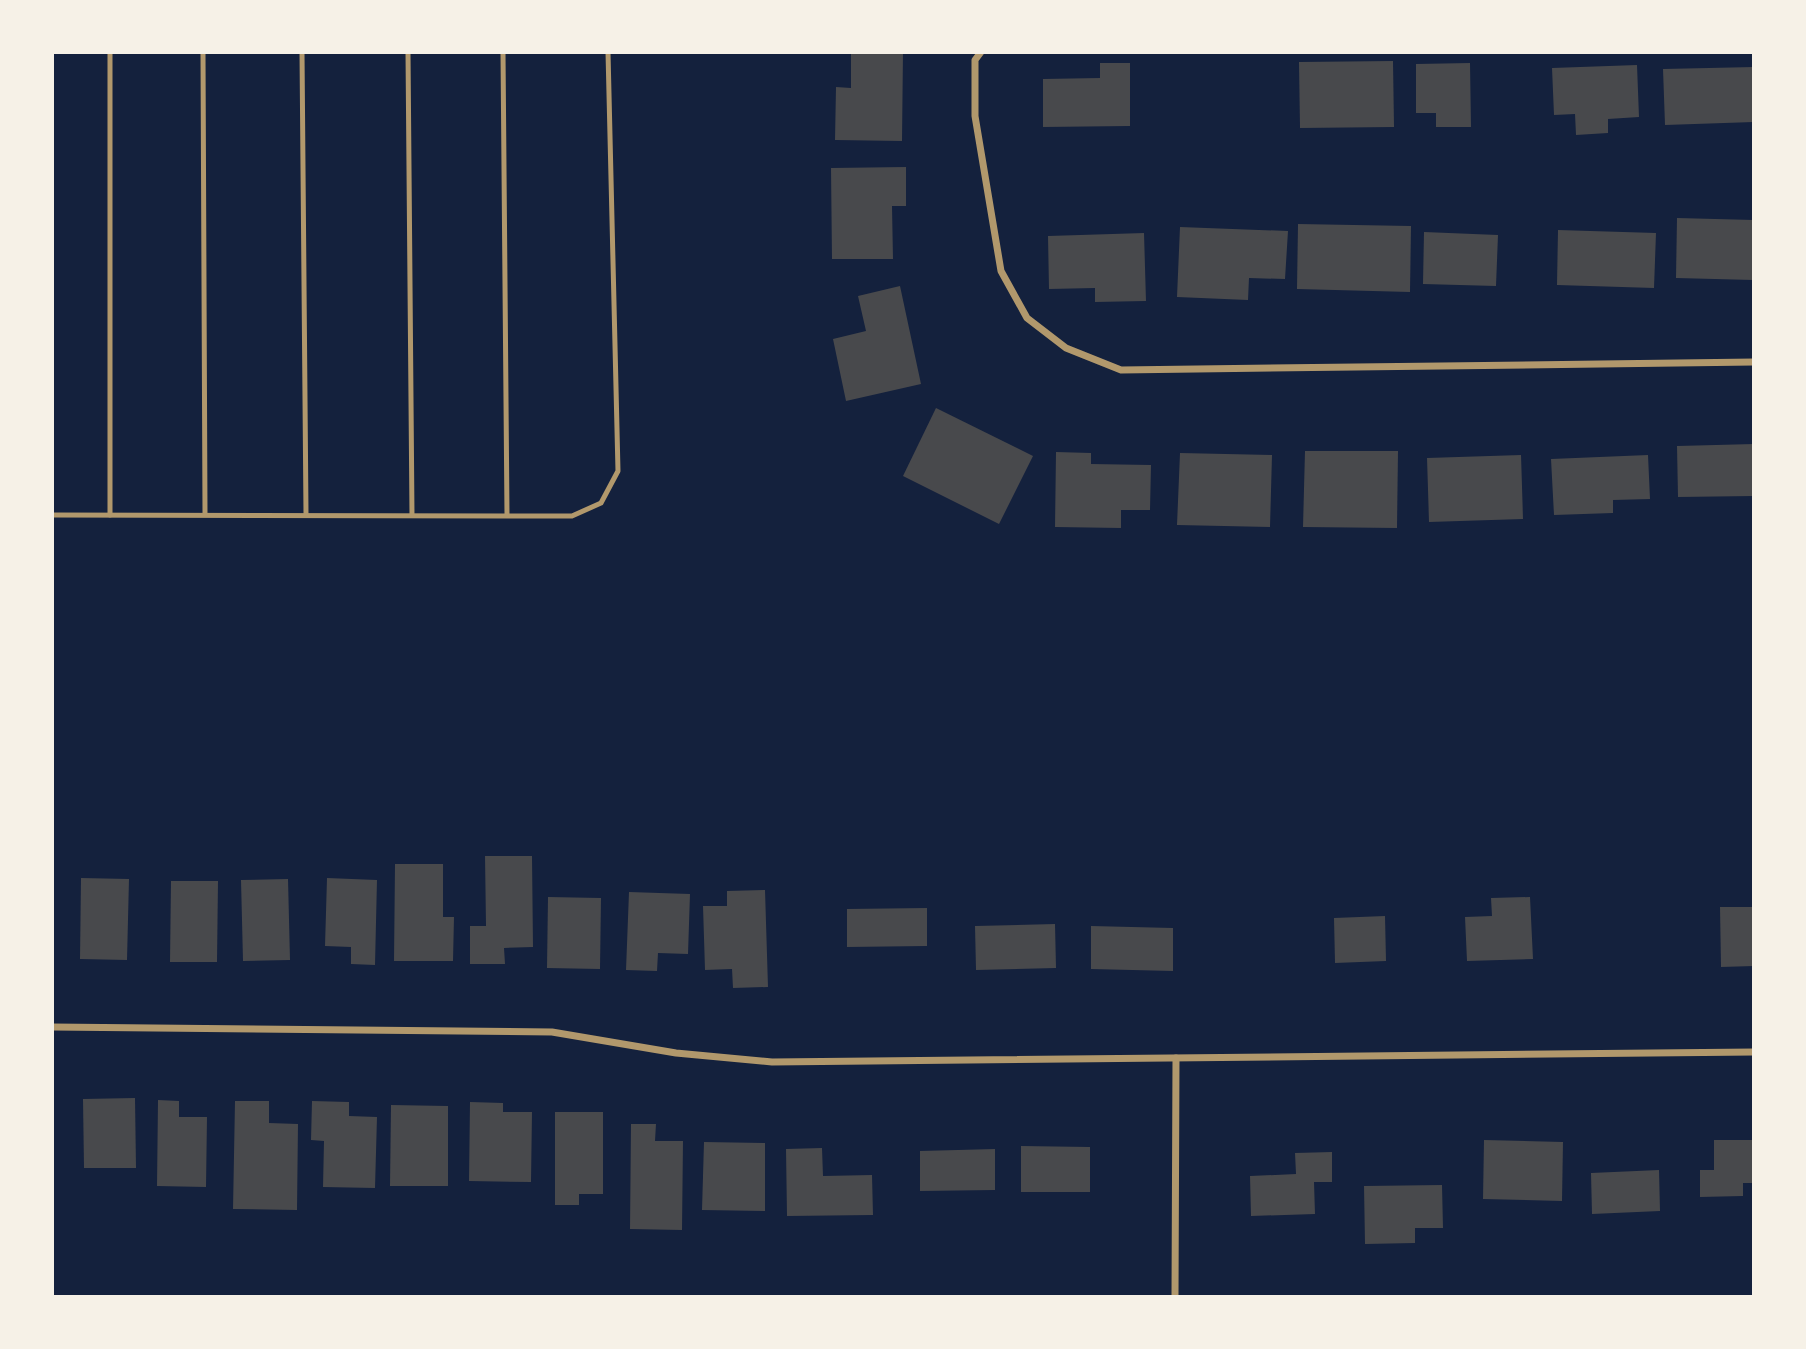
<svg xmlns="http://www.w3.org/2000/svg" width="1806" height="1349" font-family="'Fira Sans',sans-serif">
  <style>
    .building { fill: #48494c }
    .lines { fill: none; stroke-linecap: round; stroke-linejoin: round }
    .service { stroke: #b1986c; stroke-width: 5 }
    .minor { stroke: #b1986c; stroke-width: 7 }
  </style>
  <rect width="100%" height="100%" fill="#14213d"/>
  <g class="building">
    <polygon points="851,52 903,52 902,141 835,140 836,87 851,88"/>
    <polygon points="1393,61 1394,127 1300,128 1299,62"/>
    <polygon points="1100,63 1130,63 1130,126 1043,127 1043,79 1100,78"/>
    <polygon points="1470,63 1471,127 1436,127 1436,113 1416,113 1416,64"/>
    <polygon points="1637,65 1639,117 1608,119 1608,133 1576,135 1575,114 1554,115 1552,68"/>
    <polygon points="1754,67 1754,122 1665,125 1663,69"/>
    <polygon points="906,167 906,206 892,206 893,259 832,259 831,168"/>
    <polygon points="1677,218 1754,220 1753,280 1676,278"/>
    <polygon points="1298,224 1411,226 1410,292 1297,289"/>
    <polygon points="1180,227 1288,231 1285,279 1249,278 1248,300 1177,297"/>
    <polygon points="1558,230 1656,233 1654,288 1557,285"/>
    <polygon points="1424,232 1498,235 1496,286 1423,284"/>
    <polygon points="1144,233 1146,301 1095,302 1095,288 1049,289 1048,236"/>
    <polygon points="900,286 921,384 846,401 833,339 866,331 858,296"/>
    <polygon points="936,408 1033,456 999,524 903,476"/>
    <polygon points="1754,444 1754,496 1678,497 1677,446"/>
    <polygon points="1305,451 1398,451 1397,528 1303,527"/>
    <polygon points="1056,452 1091,453 1091,464 1151,465 1150,510 1121,510 1121,528 1055,527"/>
    <polygon points="1180,453 1272,455 1270,527 1177,525"/>
    <polygon points="1521,455 1523,519 1429,522 1427,458"/>
    <polygon points="1648,455 1650,499 1613,500 1613,513 1554,515 1551,459"/>
    <polygon points="485,856 532,856 533,947 504,948 505,964 470,964 470,926 486,926"/>
    <polygon points="395,864 443,864 443,917 454,917 453,961 394,961"/>
    <polygon points="81,878 129,879 127,960 80,959"/>
    <polygon points="327,878 377,880 375,965 351,964 351,947 325,946"/>
    <polygon points="288,879 290,960 243,961 241,880"/>
    <polygon points="171,881 218,881 217,962 170,962"/>
    <polygon points="765,890 768,987 733,988 732,969 705,970 703,906 727,906 727,891"/>
    <polygon points="629,892 690,894 688,954 658,953 657,971 626,970"/>
    <polygon points="548,897 601,898 600,969 547,968"/>
    <polygon points="1530,897 1533,959 1467,961 1465,917 1492,916 1491,898"/>
    <polygon points="1720,907 1754,907 1754,966 1721,967"/>
    <polygon points="927,908 927,946 847,947 847,909"/>
    <polygon points="1385,916 1386,961 1335,963 1334,918"/>
    <polygon points="1055,924 1056,968 976,970 975,926"/>
    <polygon points="1091,926 1173,928 1173,971 1091,969"/>
    <polygon points="135,1098 136,1168 84,1168 83,1099"/>
    <polygon points="158,1100 179,1101 179,1117 207,1117 206,1187 157,1186"/>
    <polygon points="235,1101 269,1101 269,1123 298,1124 297,1210 233,1209"/>
    <polygon points="312,1101 349,1102 349,1116 377,1117 375,1188 323,1187 324,1141 311,1140"/>
    <polygon points="470,1102 503,1103 503,1112 532,1112 531,1182 469,1181"/>
    <polygon points="391,1105 448,1106 448,1186 390,1186"/>
    <polygon points="555,1112 603,1112 603,1194 579,1194 579,1205 555,1205"/>
    <polygon points="631,1124 656,1124 655,1141 683,1141 682,1230 630,1229"/>
    <polygon points="1484,1140 1563,1142 1562,1201 1483,1199"/>
    <polygon points="1714,1140 1754,1140 1754,1183 1743,1183 1743,1196 1700,1197 1700,1170 1714,1170"/>
    <polygon points="704,1142 765,1143 765,1211 702,1210"/>
    <polygon points="1021,1146 1090,1147 1090,1192 1021,1192"/>
    <polygon points="822,1148 823,1176 872,1175 873,1215 787,1216 786,1149"/>
    <polygon points="995,1149 995,1190 920,1191 920,1151"/>
    <polygon points="1332,1152 1332,1182 1314,1182 1315,1214 1251,1216 1250,1176 1296,1174 1295,1153"/>
    <polygon points="1659,1170 1660,1211 1592,1214 1591,1173"/>
    <polygon points="1442,1185 1443,1228 1415,1228 1415,1243 1365,1244 1364,1186"/>
  </g>
  <g class="lines">
    <g class="service">
      <polyline points="110,52 110,515"/>
      <polyline points="203,52 205,514"/>
      <polyline points="302,52 306,514"/>
      <polyline points="408,52 412,515"/>
      <polyline points="503,52 507,515"/>
      <polyline points="52,515 572,516 601,503 618,471 608,52"/>
    </g>
    <g class="minor">
      <polyline points="981,52 975,60 975,116 1001,271 1027,318 1066,348 1121,370 1754,362"/>
      <polyline points="52,1027 552,1032 676,1053 772,1062 1754,1052"/>
      <polyline points="1175,1296 1176,1058"/>
    </g>
  </g>
  <rect width="1806" height="1349" fill="none" stroke="#f6f1e7" stroke-width="108"/>
</svg>
